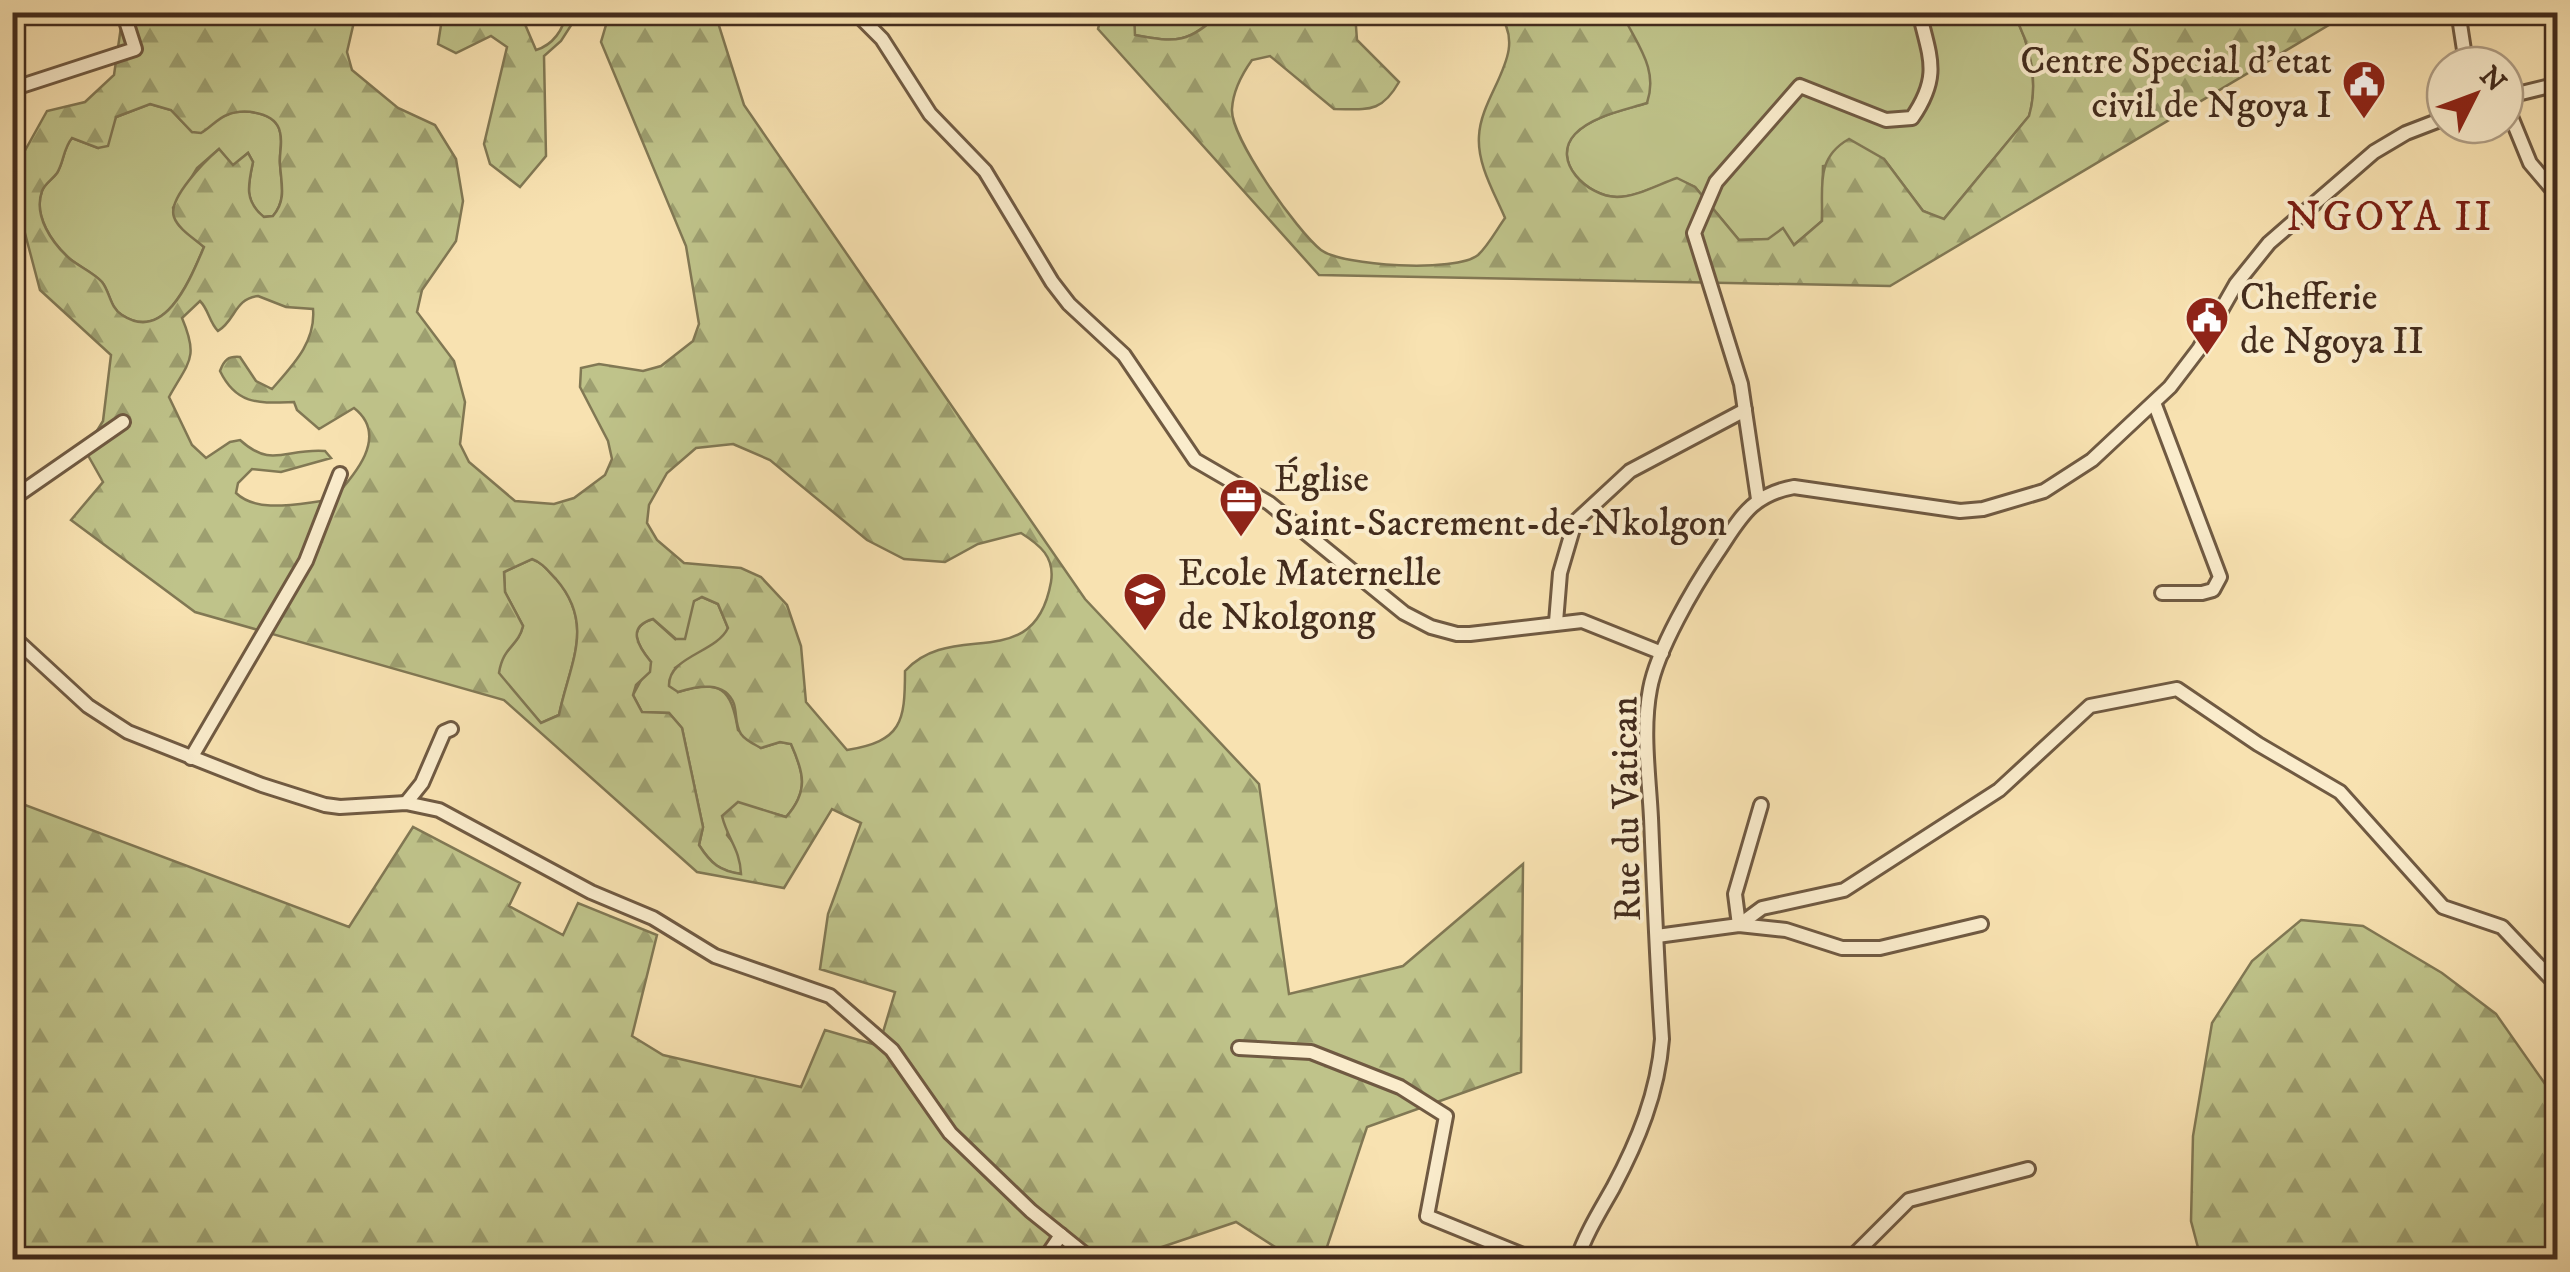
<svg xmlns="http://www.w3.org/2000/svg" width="2570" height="1272" font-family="'IM FELL DW Pica',serif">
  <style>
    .grass { fill: #bfc38a; stroke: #817854; stroke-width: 2.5 }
    .forest { fill: url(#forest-firs); stroke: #817854; stroke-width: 2.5; fill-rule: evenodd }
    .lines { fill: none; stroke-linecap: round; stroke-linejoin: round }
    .minor-casing { stroke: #705a42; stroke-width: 18 }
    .minor { stroke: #faeccc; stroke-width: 12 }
    .labels { text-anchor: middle; stroke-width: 8; stroke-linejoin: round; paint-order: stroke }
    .poi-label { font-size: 38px; fill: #432c1d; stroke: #faeccc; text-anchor: start }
    .street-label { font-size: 38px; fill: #432c1d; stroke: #faeccc }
    .quarter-label { font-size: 42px; letter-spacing: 2.5px; fill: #7a1f14; stroke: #faeccc }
  </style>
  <defs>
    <pattern id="forest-firs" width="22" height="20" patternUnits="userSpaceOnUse" patternTransform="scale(2.5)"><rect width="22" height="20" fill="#bfc38a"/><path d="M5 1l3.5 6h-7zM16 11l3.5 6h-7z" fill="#9d9f70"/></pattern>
  </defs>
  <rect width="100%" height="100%" fill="#f8e2b1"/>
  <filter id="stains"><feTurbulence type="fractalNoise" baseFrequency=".002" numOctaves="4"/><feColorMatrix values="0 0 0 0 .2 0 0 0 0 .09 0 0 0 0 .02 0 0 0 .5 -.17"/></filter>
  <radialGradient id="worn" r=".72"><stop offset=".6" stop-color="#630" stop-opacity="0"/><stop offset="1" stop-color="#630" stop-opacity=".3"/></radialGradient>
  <g class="grass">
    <path d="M1134,13h86c-31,30 -43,30 -86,22z"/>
    <path d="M1622,13h391c17,30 26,69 16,103l-86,104 -20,-9 -39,-52 -61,7 -1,55 -28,24 -26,-6 -29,1 -44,-53 -18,-8c-18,6 -41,18 -60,18 -29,0 -67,-36 -42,-63 17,-18 50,-24 72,-31z"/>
    <path d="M150,104l21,6 21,22c20,-4 20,-12 34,-17 17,-7 50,-3 54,17 3,10 -1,21 0,32 1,19 7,35 -7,52l-10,1c-19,-17 -15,-32 -10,-55l-5,-9 -15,13 -14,-17 -22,19 -24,40 6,17 25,22c-13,30 -39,97 -82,68 -12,-7 -12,-23 -20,-33 -8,-9 -22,-15 -32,-23 -18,-16 -37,-44 -28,-68 3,-8 10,-11 15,-18 7,-11 6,-25 15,-35l26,10 18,-31z"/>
    <path d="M532,559c11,4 16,12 24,20 40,46 13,86 3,136l-18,8 -43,-50c5,-27 20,-26 25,-47l-18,-34 -1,-20z"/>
    <path d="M702,597l16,7 10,24 -5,11 -48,29 3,24c43,-13 53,-4 60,38l23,18 19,-6 11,2c13,29 18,47 -5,73l-48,-14 -11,32 14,18 1,21c-22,-3 -31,-10 -43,-29l4,-18 -21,-99 -13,-15 -27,-1 -9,-17 18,-33c-13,-16 -25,-35 2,-43l22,20 19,-38z"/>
  </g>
  <g class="forest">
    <path d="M123,13h233l-9,39 5,18 46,38 37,17 21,34 7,42 -7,40 -34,49 -5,22 37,49 11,41 -5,42 9,18 46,39 39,3 20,-6 31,-23 7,-16 -4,-18 -28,-54 1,-19 18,-4 44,7 18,-5 32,-25 6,-17 -13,-78 -85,-204 5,-17 16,-12h93l29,92 341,494 174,185 30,210 114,-28 120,-102 -2,208 -154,55 -44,132h-29l-58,-37 -80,27 -97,11 -1046,-1 -1,-459 337,127 64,-100 107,56 -11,23 54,29 15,-32 79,32 -25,101 31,19 138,32 24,-57 65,19 -9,-10 14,-47 -75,-23 8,-55 33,-91 -29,-14 -48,79 -87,-16 -193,-172 -309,-88 -124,-92 32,-38 -18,-32 18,-29 8,-66 -71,-65 -27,-102v-16l34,-61 38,-9 29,-27zM150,104l21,6 21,22 9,1c9,-5 17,-15 26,-18 17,-7 49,-3 53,17 3,11 -1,21 0,32 1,19 7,36 -7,52l-9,1c-20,-16 -16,-32 -11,-55l-5,-9 -15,12 -14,-16c-13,11 -52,50 -45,68 4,12 21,22 30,30 -13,30 -38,97 -82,68 -12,-7 -12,-23 -20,-33 -8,-9 -22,-15 -32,-23 -18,-16 -37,-43 -28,-68 3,-8 10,-11 15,-18 7,-11 6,-24 15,-35l26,10 10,-2 8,-29zM258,296l28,11 27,2c3,33 -20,56 -41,80l-16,-8 -16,-24c-12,-1 -16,3 -20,14 17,35 40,32 74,31l3,8 22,19 35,-21c36,28 0,68 -22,92 -29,2 -73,15 -96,-7l2,-10 14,-14 29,3 50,-14 -6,-7c-40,-3 -53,18 -85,-11l-10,2 -24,16 -14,-13 -23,-48c20,-36 30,-39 13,-79l18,-17c9,9 9,21 18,30 18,-11 16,-32 40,-35zM733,444l37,16 97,80 37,19 41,3 33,-18 43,-11c19,12 34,24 30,49 -17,95 -98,36 -146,89 0,51 -3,70 -58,79l-41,-48 -5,-56 -14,-41 -26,-28 -20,-9 -57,-5 -27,-23 -10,-17 2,-18 18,-32 29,-25zM532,559c11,4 16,12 24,20 40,46 13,86 3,136l-18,8 -42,-50c4,-27 19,-26 24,-47l-18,-34 -1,-20zM702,597l16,7 10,24c-12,25 -60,28 -59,58l9,6c19,-6 47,-12 56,12 3,10 1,21 7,30 5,7 13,10 20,14l19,-6 11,2c13,29 18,47 -5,73l-48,-15 -16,14c6,24 18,33 19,58 -21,-3 -30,-10 -42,-29l4,-18 -21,-99 -13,-15 -27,-1 -9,-17 3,-10 14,-13 1,-10c-13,-16 -25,-35 2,-43l23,20h9l9,-38z"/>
    <path d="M447,13h58l19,9 12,28c17,-5 28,-21 30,-37h13l-18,28 -17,15 2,100 -26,31 -30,-23 -6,-20 23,-97 -16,-11 -35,17 -18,-9 3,-19z"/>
    <path d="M1102,13h32l1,22c42,8 54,8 85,-22h135l2,27 42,42c-18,32 -32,27 -65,27l-64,-53 -18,4c-10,14 -19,31 -20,49 -2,28 65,122 89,141 21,16 135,23 157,5 10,-9 19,-26 27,-37 -11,-26 -28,-54 -26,-82 2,-44 52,-84 19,-123h124c14,31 37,55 25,90 -22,7 -55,13 -72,31 -25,27 13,63 42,63 19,0 42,-13 60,-19l18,9 44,53 29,-1 15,-11 11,17 28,-24c1,-34 -7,-63 27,-82l35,20 39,52 21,8 85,-103c10,-34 1,-73 -16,-103h336l-459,273 -571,-11 -221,-246z"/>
    <polygon points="2301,920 2363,926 2442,973 2496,1014 2557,1101 2557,1259 2201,1259 2191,1221 2193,1136 2212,1023 2252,961"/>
  </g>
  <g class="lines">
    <defs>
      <g id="minor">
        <polyline points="855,12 882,39 930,114 985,171 1052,282 1069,304 1124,355 1195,460 1269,503 1404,613 1431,627 1457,634 1470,634 1582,621 1662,653"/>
        <polyline points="2460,24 2464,50 2472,65"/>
        <polyline points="12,89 135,49 126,21 119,12"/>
        <polyline points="2505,97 2558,84"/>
        <polyline points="2505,102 2530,163 2558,196"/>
        <polyline points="12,375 16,374"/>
        <polyline points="2155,405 2220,577 2213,590 2202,593 2162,593"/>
        <polyline points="12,499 123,422"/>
        <path d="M1758,499l-17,-115 -47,-151 22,-51 84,-96 86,34 26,-2c29,-42 18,-60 7,-106"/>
        <polyline points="1556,622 1560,573 1575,522 1630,471 1745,410"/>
        <polyline points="12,636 88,706 128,732 262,785 325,805 340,807 406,803 439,810 591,892 653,918 715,956 830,996 892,1050 950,1133 1031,1211 1092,1260"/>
        <polyline points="191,758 306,561 340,474"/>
        <polyline points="406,803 422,783 444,732 451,729"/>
        <polyline points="1739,925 1762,908 1844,890 1999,790 2090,706 2177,689 2258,744 2340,792 2443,907 2502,927 2558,986"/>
        <polyline points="1739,925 1735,894 1761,805"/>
        <polyline points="1657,936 1739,925 1786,930 1842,948 1880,948 1981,924"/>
        <polyline points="1239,1048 1311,1052 1400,1087 1446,1116 1427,1216 1535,1260"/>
        <polyline points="1044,1260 1061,1235"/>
        <path d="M1577,1260c8,-25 23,-49 36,-72 25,-47 45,-95 49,-149 -5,-74 -8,-147 -11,-221 -2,-41 -9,-88 -1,-129 7,-39 44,-102 67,-136 23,-34 33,-58 77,-66l166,24 23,-2 61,-18 48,-31 78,-73 29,-38 37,-65 33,-41 105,-91 32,-19 39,-15"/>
        <polyline points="1849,1260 1909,1200 2028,1169"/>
      </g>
    </defs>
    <use href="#minor" class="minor-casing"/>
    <use href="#minor" class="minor"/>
  </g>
  <defs>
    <symbol id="civic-pin" viewBox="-11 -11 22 30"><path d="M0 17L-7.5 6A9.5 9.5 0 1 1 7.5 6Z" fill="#8f2418" stroke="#faeccc"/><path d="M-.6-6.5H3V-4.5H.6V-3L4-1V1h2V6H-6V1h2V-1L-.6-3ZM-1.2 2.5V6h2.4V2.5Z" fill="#fff"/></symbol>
    <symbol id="office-pin" viewBox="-11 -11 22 30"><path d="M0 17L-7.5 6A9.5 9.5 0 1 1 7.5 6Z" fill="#8f2418" stroke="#faeccc"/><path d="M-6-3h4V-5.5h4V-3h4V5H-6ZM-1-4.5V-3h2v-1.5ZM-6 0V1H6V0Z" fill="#fff"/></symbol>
    <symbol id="school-pin" viewBox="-11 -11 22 30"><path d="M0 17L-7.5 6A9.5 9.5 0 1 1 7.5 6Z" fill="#8f2418" stroke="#faeccc"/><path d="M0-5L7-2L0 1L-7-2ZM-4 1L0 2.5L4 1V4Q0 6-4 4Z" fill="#fff"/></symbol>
  </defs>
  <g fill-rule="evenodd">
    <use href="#civic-pin" x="2339" y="57" width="50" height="68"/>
    <use href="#civic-pin" x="2182" y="293" width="50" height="68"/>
    <use href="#office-pin" x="1216" y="475" width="50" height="68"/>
    <use href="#school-pin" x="1120" y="569" width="50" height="68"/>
  </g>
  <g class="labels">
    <g class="poi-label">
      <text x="2332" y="73" text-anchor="end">Centre Special d'etat<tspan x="2332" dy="44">civil de Ngoya I</tspan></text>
      <text x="2240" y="309">Chefferie<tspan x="2240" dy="44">de Ngoya II</tspan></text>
      <text x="1274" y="491">Église<tspan x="1274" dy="44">Saint-Sacrement-de-Nkolgon</tspan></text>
      <text x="1178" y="585">Ecole Maternelle<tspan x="1178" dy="44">de Nkolgong</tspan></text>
    </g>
    <g class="street-label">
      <text transform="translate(1625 809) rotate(-91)" y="13">Rue du Vatican</text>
    </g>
    <g class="quarter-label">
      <text x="2390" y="230">NGOYA II</text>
    </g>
  </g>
  <rect width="2570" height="1272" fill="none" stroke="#f8e2b1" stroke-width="50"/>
  <rect x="15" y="15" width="2540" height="1242" fill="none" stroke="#432c1d" stroke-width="5"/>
  <rect x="25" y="25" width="2520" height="1222" fill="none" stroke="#432c1d" stroke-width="2.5"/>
  <g transform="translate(2475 95) rotate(48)"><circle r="48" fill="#faeccc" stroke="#b19f86" stroke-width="2.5"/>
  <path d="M0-8L18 38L0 25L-18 38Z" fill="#8f2418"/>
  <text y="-15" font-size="28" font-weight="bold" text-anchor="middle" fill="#432c1d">N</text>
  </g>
  <rect width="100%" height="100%" filter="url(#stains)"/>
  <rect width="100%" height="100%" fill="url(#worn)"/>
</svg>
